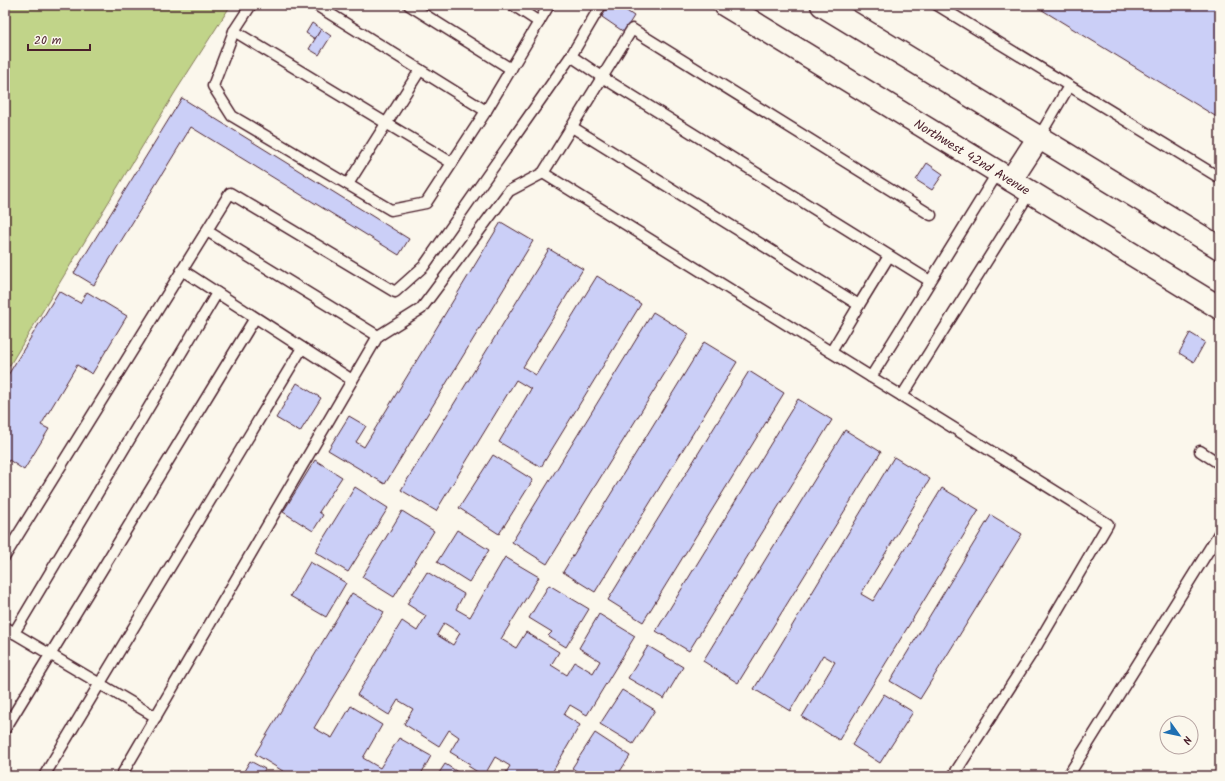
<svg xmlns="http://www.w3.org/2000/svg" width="1225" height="781" font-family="Kalam,sans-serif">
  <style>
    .green { fill: #c1d489; stroke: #867a5a }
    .building { fill: #cbcff7; stroke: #4a1f2b; fill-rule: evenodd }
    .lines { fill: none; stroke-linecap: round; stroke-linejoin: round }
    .lane-casing { stroke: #4a1f2b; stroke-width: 13 }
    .secondary-casing { stroke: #4a1f2b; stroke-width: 25 }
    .lane { stroke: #fbf7ec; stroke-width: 10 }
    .secondary { stroke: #fbf7ec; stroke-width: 22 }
    .labels { text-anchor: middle; stroke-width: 3.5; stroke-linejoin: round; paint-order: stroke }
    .street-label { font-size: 13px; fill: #4a1f2b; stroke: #fbf7ec }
  </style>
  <rect width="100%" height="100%" fill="#fbf7ec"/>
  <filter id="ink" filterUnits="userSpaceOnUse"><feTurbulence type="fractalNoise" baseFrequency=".025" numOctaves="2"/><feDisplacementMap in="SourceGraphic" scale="8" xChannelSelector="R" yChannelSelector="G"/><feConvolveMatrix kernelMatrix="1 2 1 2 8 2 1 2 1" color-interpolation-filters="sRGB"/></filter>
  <g filter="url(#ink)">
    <polygon class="green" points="13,5 231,5 174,94 5,373 5,13"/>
    <g class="building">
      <polygon points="609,5 618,5 634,16 624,32 602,17"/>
      <polygon points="1034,5 1220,5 1220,119"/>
      <polygon points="312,23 321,29 315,39 306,33"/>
      <polygon points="321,29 331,36 319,55 309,49"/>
      <polygon points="182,98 409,239 399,255 191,127 94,285 74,273"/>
      <polygon points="927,163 943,174 932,190 916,180"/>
      <polygon points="501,222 533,241 385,484 328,450 349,416 366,426 356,442 364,447"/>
      <polygon points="549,249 583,269 523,367 536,375 597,276 641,304 541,467 499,442 531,389 516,380 436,511 401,490"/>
      <polygon points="59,291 80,303 87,292 127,316 92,374 77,365 41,425 49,429 24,470 9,460 5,467 5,380"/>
      <polygon points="653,312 689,334 547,564 512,542"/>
      <polygon points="1190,333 1205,342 1194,362 1179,353"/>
      <polygon points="704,342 737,362 595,592 563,572"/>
      <polygon points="749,371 784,393 643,622 608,600"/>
      <polygon points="297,383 321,398 300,432 276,418"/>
      <polygon points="798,399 832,420 689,651 656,631"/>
      <polygon points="845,430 881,452 738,683 703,661"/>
      <polygon points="493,455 533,480 499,534 459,508"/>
      <polygon points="894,457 930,479 861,594 873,601 942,488 979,510 839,740 802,717 835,662 823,655 790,711 754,689"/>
      <polygon points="315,460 342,477 319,512 323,515 313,531 283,512"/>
      <polygon points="355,487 388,508 348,572 315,552"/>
      <polygon points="402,511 434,531 394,597 362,577"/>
      <polygon points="991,515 1022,534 920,699 890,681"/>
      <polygon points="457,530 489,550 469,582 437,562"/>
      <path d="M505,557l34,20 -38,62 15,9 10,-16 33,20 -8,13 16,10 8,-13 18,11 7,-12 -21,-13 20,-34 36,22 -48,79 -17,-10 -6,10 16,10 -30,51h-46l6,-10 -15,-9 -11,19 -16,-10 2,-2 -20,-12 9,-15 -10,-7 -10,16 -35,-22 9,-15 -15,-9 -9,15 -32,-20 45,-74 15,10 9,-15 -19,-12 20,-32 37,22 -8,15 14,8zM444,623l16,10 -7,12 -16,-10z"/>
      <polygon points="310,562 346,583 326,617 290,596"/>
      <polygon points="549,585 589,609 566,647 548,636 552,632 529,618"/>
      <polygon points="352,593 384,612 314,728 332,738 351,706 382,725 363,758 380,768 399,738 431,756 420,776 386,776 379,772 376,776 285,776 286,773 255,754"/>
      <polygon points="648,646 683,667 664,699 628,678"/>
      <polygon points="622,690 655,710 633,744 600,724"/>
      <polygon points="884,694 913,712 880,763 852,745"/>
      <polygon points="595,733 630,756 617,776 584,776 572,768"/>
      <polygon points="250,761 265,769 261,776 241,776"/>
      <polygon points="445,764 464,776 437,776"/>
    </g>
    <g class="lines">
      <defs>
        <g id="lane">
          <polyline points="251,5 234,31 213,86 232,116 391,210 426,203 486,111 549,5"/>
          <polyline points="316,5 486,111"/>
          <polyline points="409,5 511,69"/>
          <polyline points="513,5 539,22"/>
          <polyline points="937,5 1220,178"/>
          <polyline points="234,31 452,163"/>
          <polyline points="571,56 602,77 930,281"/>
          <polyline points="572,127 859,305 889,256"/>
          <polyline points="1039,137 1069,86"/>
          <polyline points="348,184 420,70"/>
          <polyline points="931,215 632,29 543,173 871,377 998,172"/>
          <polyline points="207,231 378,336"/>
          <polyline points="182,270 352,380"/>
          <polyline points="831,352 859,305"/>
          <polyline points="871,377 902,396"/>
          <polyline points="1200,451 1220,464"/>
          <polyline points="5,556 230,193 395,292 424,266 571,56 601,5"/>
          <polyline points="5,627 14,633"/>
          <polyline points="156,717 14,633 217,293"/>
          <polyline points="5,729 255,318"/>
          <polyline points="44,776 302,348"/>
          <polyline points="121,776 378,336 421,309 509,191 543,173"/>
          <polyline points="953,776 1037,645 1108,524 902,396 1030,192"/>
          <polyline points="1068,776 1220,532"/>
        </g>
        <g id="secondary">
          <path id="s1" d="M725,5l495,303"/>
          <polyline points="822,5 1220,248"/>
          <polyline points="1011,180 1039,137"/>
        </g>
      </defs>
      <use href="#lane" class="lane-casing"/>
      <use href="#secondary" class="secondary-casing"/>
      <use href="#lane" class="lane"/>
      <use href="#secondary" class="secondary"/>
    </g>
  </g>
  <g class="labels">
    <g class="street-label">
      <text dy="5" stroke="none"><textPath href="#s1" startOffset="290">Northwest 42nd Avenue</textPath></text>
    </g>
  </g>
  <rect width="1225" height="781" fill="none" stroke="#fbf7ec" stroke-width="20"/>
  <rect x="10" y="10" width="1205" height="761" fill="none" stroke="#4a1f2b" stroke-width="1.5" filter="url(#ink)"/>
  <g transform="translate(1179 735) rotate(123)"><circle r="19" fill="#fbf7ec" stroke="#b4a19f"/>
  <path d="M0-3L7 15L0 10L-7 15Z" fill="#1f6fb2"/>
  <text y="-6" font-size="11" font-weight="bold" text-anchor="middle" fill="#4a1f2b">N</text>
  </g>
  <path d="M28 44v6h62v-6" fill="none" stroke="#4a1f2b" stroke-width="2"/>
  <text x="34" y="44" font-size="12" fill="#4a1f2b" stroke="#fbf7ec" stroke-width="3" paint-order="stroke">20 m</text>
</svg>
